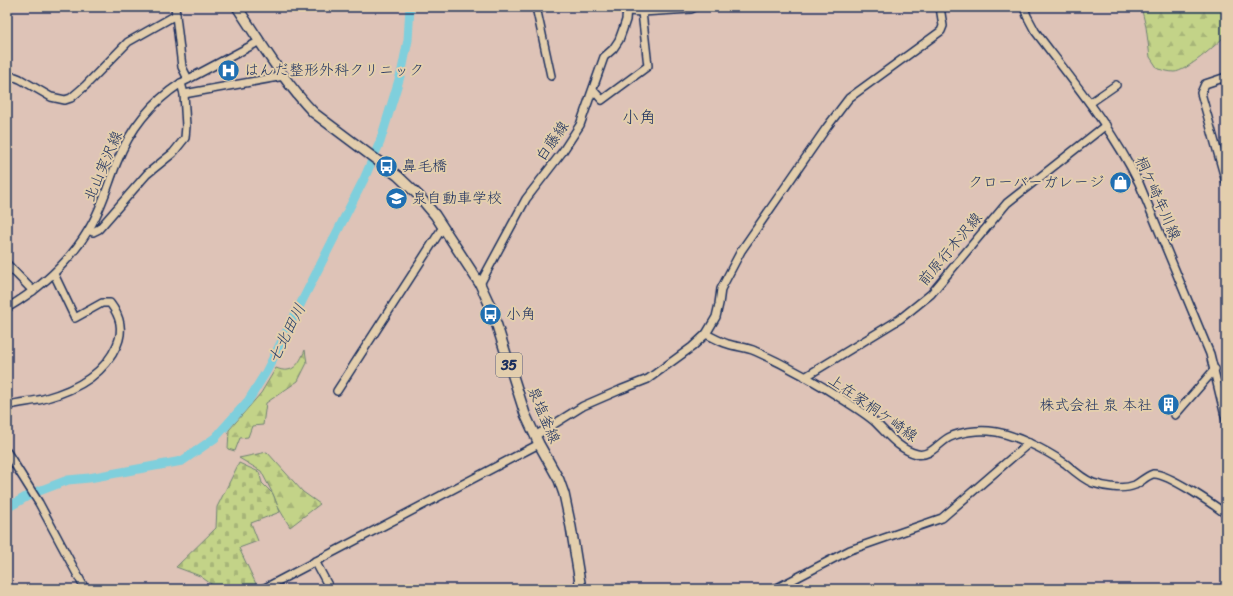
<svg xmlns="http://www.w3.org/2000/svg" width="1233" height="596" font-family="Sriracha,'Klee One',sans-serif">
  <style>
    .forest { fill: url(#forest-firs); stroke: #6f8173 }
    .cemetery { fill: url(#cemetery-stones); stroke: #6f8173 }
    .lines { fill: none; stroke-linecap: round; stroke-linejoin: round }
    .river { stroke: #7fcfdc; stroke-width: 9 }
    .minor-casing { stroke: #1b2f5e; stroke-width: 10 }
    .major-casing { stroke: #1b2f5e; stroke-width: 12 }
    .minor { stroke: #e3cead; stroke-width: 7 }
    .major { stroke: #e3cead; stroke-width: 9 }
    .labels { text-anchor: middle; stroke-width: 4; stroke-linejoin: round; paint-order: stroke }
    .shield { fill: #e3cead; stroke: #575f76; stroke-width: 1 }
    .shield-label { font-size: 14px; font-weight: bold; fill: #1b2f5e }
    .poi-label { font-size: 15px; fill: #1b2f5e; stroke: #e3cead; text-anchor: start }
    .street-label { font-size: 15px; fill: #1b2f5e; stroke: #e3cead }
    .water-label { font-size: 16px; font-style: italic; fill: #253f6b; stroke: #e3cead }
    .quarter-label { font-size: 17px; fill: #1b2f5e; stroke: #e3cead }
  </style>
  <defs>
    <pattern id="forest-firs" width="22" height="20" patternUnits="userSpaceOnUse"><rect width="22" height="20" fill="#c3d388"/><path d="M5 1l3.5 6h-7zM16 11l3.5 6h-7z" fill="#a7b578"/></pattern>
    <pattern id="cemetery-stones" width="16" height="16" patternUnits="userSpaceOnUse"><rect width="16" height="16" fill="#c3d388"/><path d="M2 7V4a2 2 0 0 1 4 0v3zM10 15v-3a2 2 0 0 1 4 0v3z" fill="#a7b578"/></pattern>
  </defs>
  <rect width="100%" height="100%" fill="#dec3b7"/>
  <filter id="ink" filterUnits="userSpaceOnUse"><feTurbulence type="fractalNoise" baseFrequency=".025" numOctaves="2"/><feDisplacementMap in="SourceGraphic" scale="8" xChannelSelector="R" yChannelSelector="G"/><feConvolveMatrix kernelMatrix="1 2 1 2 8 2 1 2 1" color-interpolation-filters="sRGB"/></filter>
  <g filter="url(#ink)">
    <g class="forest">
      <path d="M1141,7h85v28c-9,9 -40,37 -52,37 -5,0 -11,-2 -16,-3l-8,-12 -4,-30z"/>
      <path d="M305,350l2,13 -9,18 -32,22 -3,22 -11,1 -4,11 -8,1 -5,13 -7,-2 1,-19 32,-37 15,-25c17,7 23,-4 29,-18z"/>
      <polygon points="267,452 303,492 320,504 290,527 278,507 273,494 261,471 239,458"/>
    </g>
    <polygon class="cemetery" points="239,463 259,472 262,483 273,494 280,512 251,523 258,541 239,548 257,586 218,589 200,576 176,567 216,528 217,507"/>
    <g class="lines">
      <polyline class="river" points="7,508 31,494 68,480 89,478 182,461 215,438 248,401 266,372 364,179 380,142 402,70 408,40 410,7"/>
      <defs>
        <g id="minor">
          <polyline points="175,7 182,67 188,79"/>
          <polyline points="536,7 551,76"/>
          <path d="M1024,7l3,9 8,15c37,49 77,97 104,152l71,171 16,66"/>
          <polyline points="627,11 642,12 691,9 695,7"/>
          <polyline points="1226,77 1205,84 1201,93 1226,182"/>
          <polyline points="7,79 15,77 20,79 51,97 65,100 71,98 85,86 128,42 176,15"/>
          <polyline points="593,90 602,100 648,66 642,12"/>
          <polyline points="184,94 284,76"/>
          <polyline points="1090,103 1116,85"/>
          <polyline points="89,230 93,232 99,229 147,174 173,153 185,138 186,126 184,94 181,83"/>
          <polyline points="7,264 33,291"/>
          <polyline points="480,284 526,199 563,151 580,125 604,57 613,49 619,40 623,29 626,20 627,7"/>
          <path d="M7,308c34,-20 62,-45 82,-79 13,-21 19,-45 28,-67 13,-33 35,-60 64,-79l79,-42"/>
          <polyline points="706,334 716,317 719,304 721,289 741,251 827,127 849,98 941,31 943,26 940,7"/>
          <polyline points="805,377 900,319 931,294 1007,203 1106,125"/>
          <polyline points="337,391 443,227"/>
          <path d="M7,406c11,-4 24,-4 36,-7 30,-8 61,-24 74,-54 7,-16 3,-29 -7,-42h-8l-27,15 -21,-44"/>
          <polyline points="1175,415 1215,369"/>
          <path d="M535,436l48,-30 37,-16 28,-11 44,-32 14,-13c8,4 15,8 22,10 9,3 19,3 27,7 31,14 63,32 92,51 9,6 19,12 27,19 13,12 25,29 43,33 14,3 22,-12 33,-17 11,-5 27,-7 39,-6 24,2 57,19 77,33 8,7 17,15 27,19 12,4 30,7 42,2 6,-3 11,-9 18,-11 13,-2 61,31 73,40"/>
          <polyline points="7,452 39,503 85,589"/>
          <polyline points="315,561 330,589"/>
          <polyline points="263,589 539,444"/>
          <polyline points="775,589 850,550 942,518 1029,443"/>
        </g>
        <path id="major" d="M237,7c24,36 47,75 77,106l84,63 20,19 17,20 45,69 12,26 33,104 14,30 20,36 5,14 7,33 10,62"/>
      </defs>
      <use href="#minor" class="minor-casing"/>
      <use href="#major" class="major-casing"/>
      <use href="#minor" class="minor"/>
      <use href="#major" class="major"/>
    </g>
  </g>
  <defs>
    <symbol id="hospital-disc" viewBox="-11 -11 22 22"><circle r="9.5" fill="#1f6fb2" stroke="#e3cead"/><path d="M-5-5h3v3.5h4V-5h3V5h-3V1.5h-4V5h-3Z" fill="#fff"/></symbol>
    <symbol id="bus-disc" viewBox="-11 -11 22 22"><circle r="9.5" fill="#1f6fb2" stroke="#e3cead"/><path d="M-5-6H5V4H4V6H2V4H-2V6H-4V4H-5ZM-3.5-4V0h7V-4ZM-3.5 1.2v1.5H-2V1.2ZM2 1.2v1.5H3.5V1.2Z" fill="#fff"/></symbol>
    <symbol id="shop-disc" viewBox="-11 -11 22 22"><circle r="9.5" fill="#1f6fb2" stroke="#e3cead"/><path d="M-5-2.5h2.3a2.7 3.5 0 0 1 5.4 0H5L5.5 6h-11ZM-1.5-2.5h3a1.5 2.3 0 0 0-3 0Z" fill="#fff"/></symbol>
    <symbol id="school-disc" viewBox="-11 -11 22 22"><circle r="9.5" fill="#1f6fb2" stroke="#e3cead"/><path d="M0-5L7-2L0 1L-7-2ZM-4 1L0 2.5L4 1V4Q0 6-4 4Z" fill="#fff"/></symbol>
    <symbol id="building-disc" viewBox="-11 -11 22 22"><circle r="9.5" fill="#1f6fb2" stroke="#e3cead"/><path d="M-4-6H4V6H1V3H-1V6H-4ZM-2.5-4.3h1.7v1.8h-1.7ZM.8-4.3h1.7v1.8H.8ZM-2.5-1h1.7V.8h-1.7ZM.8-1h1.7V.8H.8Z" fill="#fff"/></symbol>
  </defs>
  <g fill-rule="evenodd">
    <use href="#hospital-disc" x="216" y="58" width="25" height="25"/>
    <use href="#bus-disc" x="374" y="154" width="25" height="25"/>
    <use href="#shop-disc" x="1108" y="170" width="25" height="25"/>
    <use href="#school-disc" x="384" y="186" width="25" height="25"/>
    <use href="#bus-disc" x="478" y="302" width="25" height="25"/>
    <use href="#building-disc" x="1156" y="392" width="25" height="25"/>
  </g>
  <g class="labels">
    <rect class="shield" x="496" y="353" width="26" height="24" rx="3"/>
    <g class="shield-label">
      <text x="509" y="370">35</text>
    </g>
    <g class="poi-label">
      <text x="244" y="75">はんだ整形外科クリニック</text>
      <text x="402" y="171">鼻毛橋</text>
      <text x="1104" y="187" text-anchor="end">クローバーガレージ</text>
      <text x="412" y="203">泉自動車学校</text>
      <text x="506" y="319">小角</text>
      <text x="1152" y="410" text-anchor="end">株式会社 泉 本社</text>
    </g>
    <g class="street-label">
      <text transform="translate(552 141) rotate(-55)" y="5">白藤線</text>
      <text transform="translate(103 166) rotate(-67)" y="5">北山実沢線</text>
      <text transform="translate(1158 198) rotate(66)" y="5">桐ケ崎年川線</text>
      <text transform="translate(950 249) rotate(-50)" y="5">前原行木沢線</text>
      <text transform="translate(873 408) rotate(35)" y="5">上在家桐ケ崎線</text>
      <text transform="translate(544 415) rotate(67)" y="5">泉塩釜線</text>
    </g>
    <g class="water-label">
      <text transform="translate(286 333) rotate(-63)" y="6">七北田川</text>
    </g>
    <g class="quarter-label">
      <text x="639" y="123">小角</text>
    </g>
  </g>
  <rect width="1233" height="596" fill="none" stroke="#e3cead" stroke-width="24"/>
  <rect x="12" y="12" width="1209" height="572" fill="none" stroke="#1b2f5e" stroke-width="1.5" filter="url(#ink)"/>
</svg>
